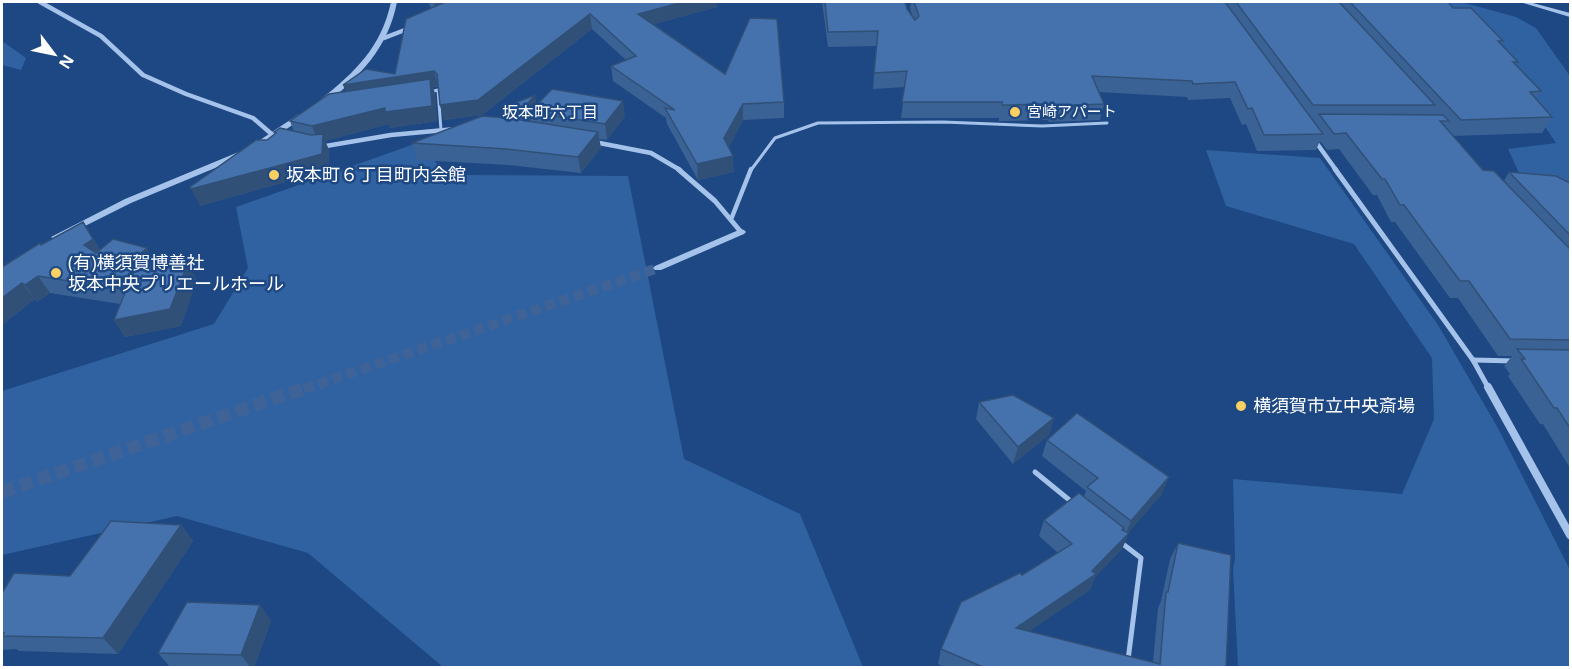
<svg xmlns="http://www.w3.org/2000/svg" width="1572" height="669" font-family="'Open Sans','Noto Sans JP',sans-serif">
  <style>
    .green { fill: #3062a1 }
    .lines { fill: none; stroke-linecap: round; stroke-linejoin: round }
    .tertiary-tunnel-far1 { stroke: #3f6396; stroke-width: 10; stroke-dasharray: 10 5; stroke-linecap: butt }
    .tertiary-tunnel { stroke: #3f6396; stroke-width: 13; stroke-dasharray: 13 6; stroke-linecap: butt }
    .service-far2 { stroke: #a4c2ea; stroke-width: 3 }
    .service-far1 { stroke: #a4c2ea; stroke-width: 4.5 }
    .service { stroke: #a4c2ea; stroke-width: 5 }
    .minor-far2 { stroke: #a4c2ea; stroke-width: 4.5 }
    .minor-far1 { stroke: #a4c2ea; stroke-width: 5 }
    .minor { stroke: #a4c2ea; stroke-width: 8 }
    .tertiary { fill: #a4c2ea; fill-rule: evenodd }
    .wall { fill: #3b6294 }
    .shaded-wall { fill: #305078 }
    .building { fill: #4572ac; stroke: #305078; stroke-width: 1.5 }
    .poi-dot { fill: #fad062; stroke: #1d4883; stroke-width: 2 }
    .labels { text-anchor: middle; stroke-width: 5; stroke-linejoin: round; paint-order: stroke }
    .far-poi-label { font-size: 15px; fill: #fff; stroke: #1d4883; text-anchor: start }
    .far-neighbourhood-label { font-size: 16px; fill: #fff; stroke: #1d4883 }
    .poi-label { font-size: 18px; fill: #fff; stroke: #1d4883; text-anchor: start }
  </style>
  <rect width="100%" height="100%" fill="#1d4883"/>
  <g class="green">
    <polygon points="1423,2 1461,2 1516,17 1536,28 1570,76 1570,200 1519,173 1508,149 1556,143 1471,17"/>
    <polygon points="2,41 26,58 21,70 2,65"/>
    <polygon points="420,142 446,175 628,176 684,459 800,514 863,667 443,667 308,553 177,516 2,555 2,391 214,324 248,268 236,207"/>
    <polygon points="1206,150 1320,158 1438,325 1499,430 1570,570 1570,667 1238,667 1233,569 1235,558 1233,479 1402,494 1434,419 1432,358 1354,244 1226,206"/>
  </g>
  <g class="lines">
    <polyline class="tertiary-tunnel-far1" points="304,389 658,268"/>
    <polyline class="tertiary-tunnel" points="2,492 308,387"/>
    <g class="service-far2">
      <polyline points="430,92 438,90 441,130"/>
      <polyline points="751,170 775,138 818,123 943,122 1042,126 1107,123"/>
    </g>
    <polyline class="service-far1" points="732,217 751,169"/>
    <g class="service">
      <polyline points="1035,472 1073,503"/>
      <polyline points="1119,541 1141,558 1127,668"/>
    </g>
    <g class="minor-far2">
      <polyline points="40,2 101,36 143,75 186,94 253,118 275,137"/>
      <polyline points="384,38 410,28"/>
      <polyline points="1313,138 1336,170"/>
      <polyline points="594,142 651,153 680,170"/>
      <polyline points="320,147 391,135 456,129"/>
    </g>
    <g class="minor-far1">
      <polyline points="678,169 715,201 741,232"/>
      <polyline points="1335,169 1473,360 1489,389"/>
      <polyline points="1473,360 1515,361"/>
    </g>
    <polyline class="minor" points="1488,387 1570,535"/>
    <g class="tertiary">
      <path d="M391,2h6c-9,46 -36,73 -71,102h-6v-4c35,-28 61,-52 71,-98z"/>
      <polygon points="1520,2 1529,2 1570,13 1570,17"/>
      <polygon points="299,114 305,114 306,116 258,148 255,149 251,146"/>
      <polygon points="241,151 245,154 244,156 131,203 59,239 56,240 51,237 125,199"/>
      <polygon points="741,229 744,230 746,232 744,234 661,270 655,270 653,268 655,266"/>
    </g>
  </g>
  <g class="wall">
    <polygon points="428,2 717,2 717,7 654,24 725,74 784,102 784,118 743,120 729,147 734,172 698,180 667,124 666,118 613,81 611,66 626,60 592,29 482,115 444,120 440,105 438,87 433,87 435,94 437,121 390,128 389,124 325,141 329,150 328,170 200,206 267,140 275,134 274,132 294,132 290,121 346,92 395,74 431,8"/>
    <polygon points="822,2 905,2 907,9 913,18 910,8 911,2 1448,2 1453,8 1503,41 1501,44 1518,62 1516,65 1541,91 1536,99 1552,117 1542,133 1453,136 1483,170 1504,181 1509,172 1570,183 1570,468 1543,424 1540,424 1508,376 1510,374 1504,366 1512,356 1498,356 1458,298 1450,298 1395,222 1391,222 1377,195 1373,195 1339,149 1327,150 1320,141 1316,150 1257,151 1246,124 1242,125 1230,98 1188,100 1187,97 1099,92 1104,104 1100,120 1049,122 1048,120 1008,121 999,121 999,118 901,118 905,87 873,89 876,46 828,47"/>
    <polygon points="502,108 625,116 607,140 599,139 601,148 581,173 509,165 418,160 412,143 504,117"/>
    <polygon points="83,222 100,250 156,265 155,266 197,280 181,326 125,337 114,320 120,304 50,293 37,302 35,299 2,325 2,267"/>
    <polygon points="979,402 1054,418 1049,435 1013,464 976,419"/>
    <polygon points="1047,440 1162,494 1128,532 1129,533 1122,549 1095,577 1090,590 1029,631 1153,662 1158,608 1161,601 1170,559 1178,543 1226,668 945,668 938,664 941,649 1022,575 1058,553 1039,536 1044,520 1084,496 1086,491 1042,456"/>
    <polygon points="181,525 193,541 118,654 19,651 16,649 2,650 2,593 70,576"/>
    <polygon points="260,605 271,621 254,668 171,668 158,653"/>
  </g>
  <g class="shaded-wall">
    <polygon points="434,2 461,2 437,11"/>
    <polygon points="683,2 717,2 717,7 640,28 638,14"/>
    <polygon points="590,14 592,29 482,115 444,120 440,105"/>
    <polygon points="434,71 438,86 433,87 435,94 437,121 390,128 389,124 325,141 329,150 328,170 200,206 191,189 318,142 312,126 385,108 432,106 349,100 343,85"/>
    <polygon points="535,95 538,111 530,112 531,119 524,126 521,111"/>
    <polygon points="623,101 625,116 607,140 605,124"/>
    <polygon points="743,104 743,120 725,155 724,138"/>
    <polygon points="598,132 601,148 581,173 578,157"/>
    <polygon points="733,156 734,172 698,180 697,164"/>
    <polygon points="93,239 104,256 95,262 84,245"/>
    <polygon points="147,248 156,265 133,286 122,269"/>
    <polygon points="188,263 197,280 181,326 125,337 114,320"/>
    <polygon points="38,276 50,293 37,302 25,285"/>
    <polygon points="22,283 35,299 2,325 2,298"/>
    <polygon points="1054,418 1049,435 1013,464 1018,447"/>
    <polygon points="1169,477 1162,494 1124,538 1131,521"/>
    <polygon points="181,525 193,541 118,654 103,638"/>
    <polygon points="1124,528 1117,545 1129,533 1122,549 1095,577 1090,590 1011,644 1016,628 1092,571"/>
    <polygon points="260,605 271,621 254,668 251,668 241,655"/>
  </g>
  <g class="building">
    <polygon points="445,2 683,2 638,14 725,74 750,18 777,19 784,102 743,104 724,138 733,156 697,164 665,108 675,110 611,66 636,56 590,14 478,100 440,105 437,74 434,71 343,85 366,69 395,74 406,19"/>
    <polygon points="825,2 905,2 907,9 915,20 919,16 914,2 1225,2 1323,134 1264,135 1252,108 1248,109 1235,82 1193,84 1192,81 1092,76 1104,104 1052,106 1051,104 1011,105 1002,105 1002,102 902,102 907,71 874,73 878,31 828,32"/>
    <polygon points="1236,2 1339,2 1435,105 1313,105"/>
    <polygon points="1350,2 1448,2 1453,8 1471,8 1503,41 1498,41 1518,62 1513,62 1541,91 1530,92 1552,117 1461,120"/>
    <polygon points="430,79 432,106 385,112 385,108 312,126 290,121 329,94"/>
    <polygon points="552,89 623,101 605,124 530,112"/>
    <polygon points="535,95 521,111 502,108"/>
    <polygon points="1319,114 1443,115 1449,121 1440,121 1483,170 1494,171 1570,249 1570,340 1510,339 1469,281 1460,281 1404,205 1400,205 1385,179 1382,179 1346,133 1334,134"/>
    <polygon points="482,116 508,118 598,132 578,157 506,149 412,143"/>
    <polygon points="280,128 311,135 323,134 322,154 191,189 190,187 256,140 267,140 276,133 274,132"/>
    <polygon points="1509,172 1556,176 1570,183 1570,235"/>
    <polygon points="83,222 93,239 84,245 96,253 113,239 147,248 122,269 188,263 170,309 114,320 126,290 38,276 25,285 22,283 2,298 2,267 40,243 41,245"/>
    <polygon points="1517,349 1570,350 1570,428 1557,408 1554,408 1521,359 1525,359"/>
    <polygon points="1013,395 1054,418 1018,447 979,402"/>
    <polygon points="1077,413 1169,477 1131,521 1087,487 1098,478 1047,440"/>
    <polygon points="1079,493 1124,528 1122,530 1129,533 1092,571 1096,574 1016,628 1160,664 1166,592 1168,592 1178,543 1231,555 1226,668 985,668 941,649 961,602 1020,573 1022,575 1072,544 1044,520"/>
    <polygon points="111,521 181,525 103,638 2,636 4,633 2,633 2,593 14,573 70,576"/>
    <polygon points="187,602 260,605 241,655 158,653"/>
  </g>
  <g class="poi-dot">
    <circle cx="1015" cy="112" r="6"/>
    <circle cx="274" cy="175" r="6"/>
    <circle cx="56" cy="273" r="6"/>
    <circle cx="1241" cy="406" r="6"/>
  </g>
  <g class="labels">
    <g class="far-poi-label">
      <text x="1027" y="117">宮崎アパート</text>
    </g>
    <g class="far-neighbourhood-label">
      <text x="550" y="118">坂本町六丁目</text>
    </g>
    <g class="poi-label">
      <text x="286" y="181">坂本町６丁目町内会館</text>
      <text x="68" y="269">(有)横須賀博善社<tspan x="68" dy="21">坂本中央プリエールホール</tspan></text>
      <text x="1253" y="412">横須賀市立中央斎場</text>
    </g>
  </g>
  <rect width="1572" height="669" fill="none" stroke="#ffffff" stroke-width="6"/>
  <g transform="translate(54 54) rotate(122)" stroke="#1d4883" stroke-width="4.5" paint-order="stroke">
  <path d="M0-4.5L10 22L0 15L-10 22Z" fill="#ffffff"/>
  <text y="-9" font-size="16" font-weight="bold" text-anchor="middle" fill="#ffffff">N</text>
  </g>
</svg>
